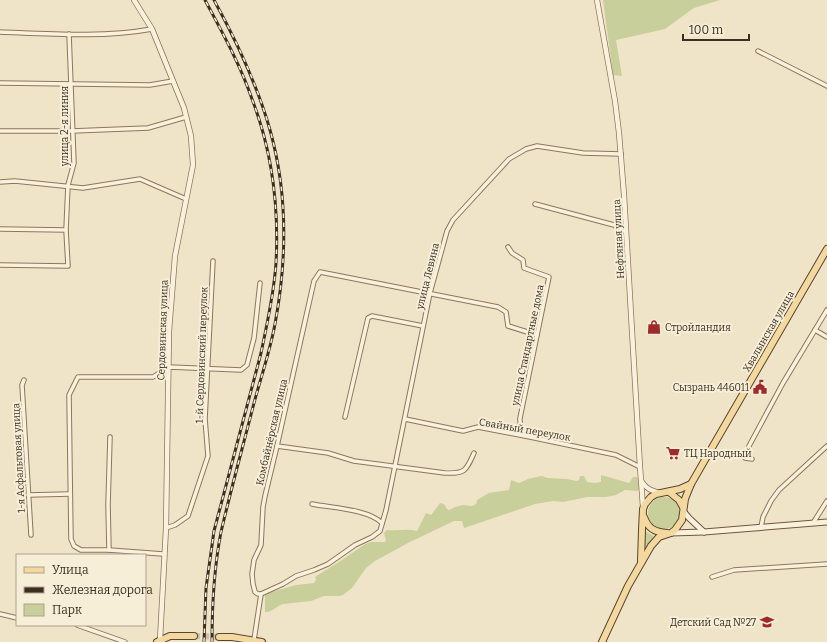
<svg xmlns="http://www.w3.org/2000/svg" width="827" height="642" font-family="Bitter,serif">
  <style>
    .green { fill: #c9cf9b }
    .lines { fill: none; stroke-linecap: round; stroke-linejoin: round }
    .primary-tunnel { stroke: #ccc0a6; stroke-width: 6; stroke-dasharray: 6 3; stroke-linecap: butt }
    .minor-casing { stroke: #8d765c; stroke-width: 5.5 }
    .tertiary-casing { stroke: #8d765c; stroke-width: 6 }
    .secondary-casing { stroke: #6f573f; stroke-width: 7 }
    .primary-casing { stroke: #5b4430; stroke-width: 8 }
    .minor { stroke: #faf1dc; stroke-width: 3.5 }
    .tertiary { stroke: #faf1dc; stroke-width: 4.5 }
    .secondary { stroke: #faf1dc; stroke-width: 5 }
    .primary { stroke: #f3d9a0; stroke-width: 6 }
    .rail-casing { stroke: #3d2e20; stroke-width: 3 }
    .rail { stroke: #f7eed8; stroke-width: 1.5; stroke-dasharray: 4.5; stroke-linecap: butt }
    .labels { text-anchor: middle; stroke-width: 4; stroke-linejoin: round; paint-order: stroke }
    .street-label { font-size: 10px; fill: #3d2e20; stroke: #f7eed8 }
    .poi-label { font-size: 10px; fill: #3d2e20; stroke: #f7eed8; text-anchor: start }
  </style>
  <rect width="100%" height="100%" fill="#f0e4c8"/>
  <g class="green">
    <polygon points="603,0 720,0 694,8 665,29 616,40 622,76 613,75"/>
    <path d="M601,475l28,8 4,-6h4l1,2 1,10 -2,2 -12,-1 -9,5 -10,2h-19l-24,5 -10,-1 -18,3 -71,24 -2,-7h-8l-46,22 -33,18 -9,7 -14,20 -9,7 -4,1h-15l-13,5 -28,3c-7,2 -11,9 -18,8v-17l3,-2 28,-8 18,-2 2,-3 -1,-3 3,-2 24,-15 23,-16 6,-2h14l1,-2 -2,-7 3,-3c10,1 21,-2 30,1l9,-18 5,2 9,-12 4,1 3,5 2,1 6,-3 8,-2 9,1 4,-2 1,-4 5,-3 7,-4 20,-3 2,-10 8,3 9,-4 13,-3 7,2 19,1 9,2 3,-1 1,-4h4l3,6 8,1 6,-1z"/>
    <circle cx="664" cy="513" r="16"/>
    <polygon points="645,531 654,536 645,550"/>
  </g>
  <g class="lines">
    <polyline class="primary-tunnel" points="194,636 219,637"/>
    <defs>
      <g id="minor">
        <path d="M0,32c50,2 103,6 152,-3"/>
        <polyline points="758,51 827,86"/>
        <polyline points="0,83 150,85 173,81"/>
        <polyline points="0,131 72,131 148,128 186,117"/>
        <polyline points="0,182 15,181 83,188 140,179 186,199"/>
        <polyline points="535,204 614,225 626,232"/>
        <polyline points="0,229 66,230"/>
        <path d="M508,247l4,6 11,7 1,8 25,9 -29,141c-1,8 3,13 9,18"/>
        <polyline points="0,265 68,266 66,230 68,185 74,163 69,34"/>
        <polyline points="815,330 827,337"/>
        <polyline points="24,380 22,385 31,535"/>
        <polyline points="345,417 368,318 372,316 423,326"/>
        <polyline points="405,419 463,431 478,427 530,437 616,455 640,467"/>
        <path d="M277,446l51,7 26,8 91,12c20,1 21,-2 29,-20"/>
        <polyline points="752,459 745,458 749,446 783,383 827,310"/>
        <polyline points="28,495 70,494"/>
        <path d="M312,504c20,4 56,5 70,19"/>
        <polyline points="813,523 827,501"/>
        <polyline points="761,527 763,517 771,501 779,490 827,446"/>
        <polyline points="166,528 175,525 188,516 208,456 205,419 213,261"/>
        <polyline points="109,550 108,505 110,437"/>
        <polyline points="163,554 109,550 81,550 74,546 71,539 69,395 78,377 153,377 169,367 241,370 247,365 254,338 260,283"/>
        <polyline points="712,577 734,570 827,564"/>
        <polyline points="261,594 283,584 296,576 314,570 328,564 355,545 372,537 380,531 386,510 430,293 447,231 453,220 509,159 526,149 537,146 583,153 621,154"/>
        <polyline points="261,594 258,594 255,592 253,584 252,574 254,560 261,545 263,507 265,496 277,446 314,281 320,272 498,307 506,312 508,326 537,335"/>
        <polyline points="0,614 17,618"/>
        <polyline points="77,625 125,642"/>
        <polyline points="254,640 261,594"/>
      </g>
      <g id="tertiary">
        <polyline points="134,0 152,29 184,108 191,136 193,165 175,256 169,331 166,528 160,640"/>
        <polyline points="597,0 615,101 619,133 624,195 640,467 643,507"/>
        <path d="M642,482c4,7 11,9 17,11"/>
      </g>
      <g id="secondary">
        <polyline points="684,512 689,518 704,532"/>
        <polyline points="671,533 704,532 827,522"/>
      </g>
      <g id="primary">
        <polyline points="669,492 679,500 683,507"/>
        <path d="M644,517c4,12 11,15 23,16"/>
        <polyline points="641,561 642,530 643,509 645,504 651,497 656,494 680,489 691,484"/>
        <polyline points="219,637 232,637 262,642"/>
        <polyline points="157,642 170,636 194,636"/>
        <polyline points="602,642 628,586 651,546 659,537 671,533 675,530 682,520 685,499 691,484 827,249"/>
      </g>
    </defs>
    <use href="#minor" class="minor-casing"/>
    <use href="#tertiary" class="tertiary-casing"/>
    <use href="#secondary" class="secondary-casing"/>
    <use href="#primary" class="primary-casing"/>
    <use href="#minor" class="minor"/>
    <use href="#tertiary" class="tertiary"/>
    <use href="#secondary" class="secondary"/>
    <use href="#primary" class="primary"/>
    <defs>
      <g id="rail">
        <path d="M204,642l2,-54 8,-57 47,-178c6,-29 13,-59 15,-90 3,-55 -4,-112 -24,-164 -12,-35 -30,-67 -47,-99"/>
        <path d="M212,642c0,-37 2,-74 9,-110 10,-43 22,-86 33,-129 7,-26 16,-52 21,-79 12,-64 13,-130 -5,-194 -13,-46 -33,-88 -56,-130"/>
      </g>
    </defs>
    <use href="#rail" class="rail-casing"/>
    <use href="#rail" class="rail"/>
  </g>
  <defs>
    <symbol id="shop-bare" viewBox="-9 -9 18 18"><path d="M-5-2.5h2.3a2.7 3.5 0 0 1 5.4 0H5L5.5 6h-11ZM-1.5-2.5h3a1.5 2.3 0 0 0-3 0Z" fill="#9e2a2b" stroke="#f7eed8" stroke-width="2.5" paint-order="stroke"/></symbol>
    <symbol id="civic-bare" viewBox="-9 -9 18 18"><path d="M-.6-6.5H3V-4.5H.6V-3L4-1V1h2V6H-6V1h2V-1L-.6-3ZM-1.2 2.5V6h2.4V2.5Z" fill="#9e2a2b" stroke="#f7eed8" stroke-width="2.5" paint-order="stroke"/></symbol>
    <symbol id="supermarket-bare" viewBox="-9 -9 18 18"><path d="M-6-5.5h2.5l.6 2H6L4.5 2H-2.5L-4.4-4H-6ZM-1.5 3.2a1.3 1.3 0 1 0 .1 0ZM3 3.2a1.3 1.3 0 1 0 .1 0Z" fill="#9e2a2b" stroke="#f7eed8" stroke-width="2.5" paint-order="stroke"/></symbol>
    <symbol id="school-bare" viewBox="-9 -9 18 18"><path d="M0-5L7-2L0 1L-7-2ZM-4 1L0 2.5L4 1V4Q0 6-4 4Z" fill="#9e2a2b" stroke="#f7eed8" stroke-width="2.5" paint-order="stroke"/></symbol>
  </defs>
  <g fill-rule="evenodd">
    <use href="#shop-bare" x="644" y="317" width="20" height="20"/>
    <use href="#civic-bare" x="750" y="377" width="20" height="20"/>
    <use href="#supermarket-bare" x="663" y="443" width="20" height="20"/>
    <use href="#school-bare" x="757" y="612" width="20" height="20"/>
  </g>
  <g class="labels">
    <g class="street-label">
      <text transform="translate(64 126) rotate(-90)" y="4">улица 2-я линия</text>
      <text transform="translate(618 239) rotate(-93)" y="4">Нефтяная улица</text>
      <text transform="translate(427 276) rotate(-76)" y="4">улица Левина</text>
      <text transform="translate(162 330) rotate(-88)" y="4">Сердовинская улица</text>
      <text transform="translate(768 331) rotate(-60)" y="4">Хвалынская улица</text>
      <text transform="translate(527 345) rotate(-78)" y="4">улица Стандартные дома</text>
      <text transform="translate(201 355) rotate(-88)" y="4">1-й Сердовинский переулок</text>
      <text transform="translate(525 429) rotate(10)" y="4">Свайный переулок</text>
      <text transform="translate(271 432) rotate(-77)" y="4">Комбайнёрская улица</text>
      <text transform="translate(18 458) rotate(-93)" y="4">1-я Асфальтовая улица</text>
    </g>
    <g class="poi-label">
      <text x="665" y="331">Стройландия</text>
      <text x="749" y="391" text-anchor="end">Сызрань 446011</text>
      <text x="684" y="457">ТЦ Народный</text>
      <text x="756" y="626" text-anchor="end">Детский Сад №27</text>
    </g>
  </g>
  <rect x="16" y="554" width="130" height="72" fill="#f7eed8" stroke="#ada18e"/>
  <rect x="24" y="567" width="20" height="6" fill="#f3d9a0" stroke="#ada18e"/>
  <text x="52" y="574" font-size="12" fill="#3d2e20">Улица</text>
  <rect x="24" y="587" width="20" height="6" fill="#3d2e20" stroke="#ada18e"/>
  <text x="52" y="594" font-size="12" fill="#3d2e20">Железная дорога</text>
  <rect x="24" y="604" width="20" height="12" fill="#c9cf9b" stroke="#ada18e"/>
  <text x="52" y="614" font-size="12" fill="#3d2e20">Парк</text>
  <path d="M683 34v6h66v-6" fill="none" stroke="#3d2e20" stroke-width="2"/>
  <text x="689" y="34" font-size="12" fill="#3d2e20" stroke="#f7eed8" stroke-width="3" paint-order="stroke">100 m</text>
</svg>
